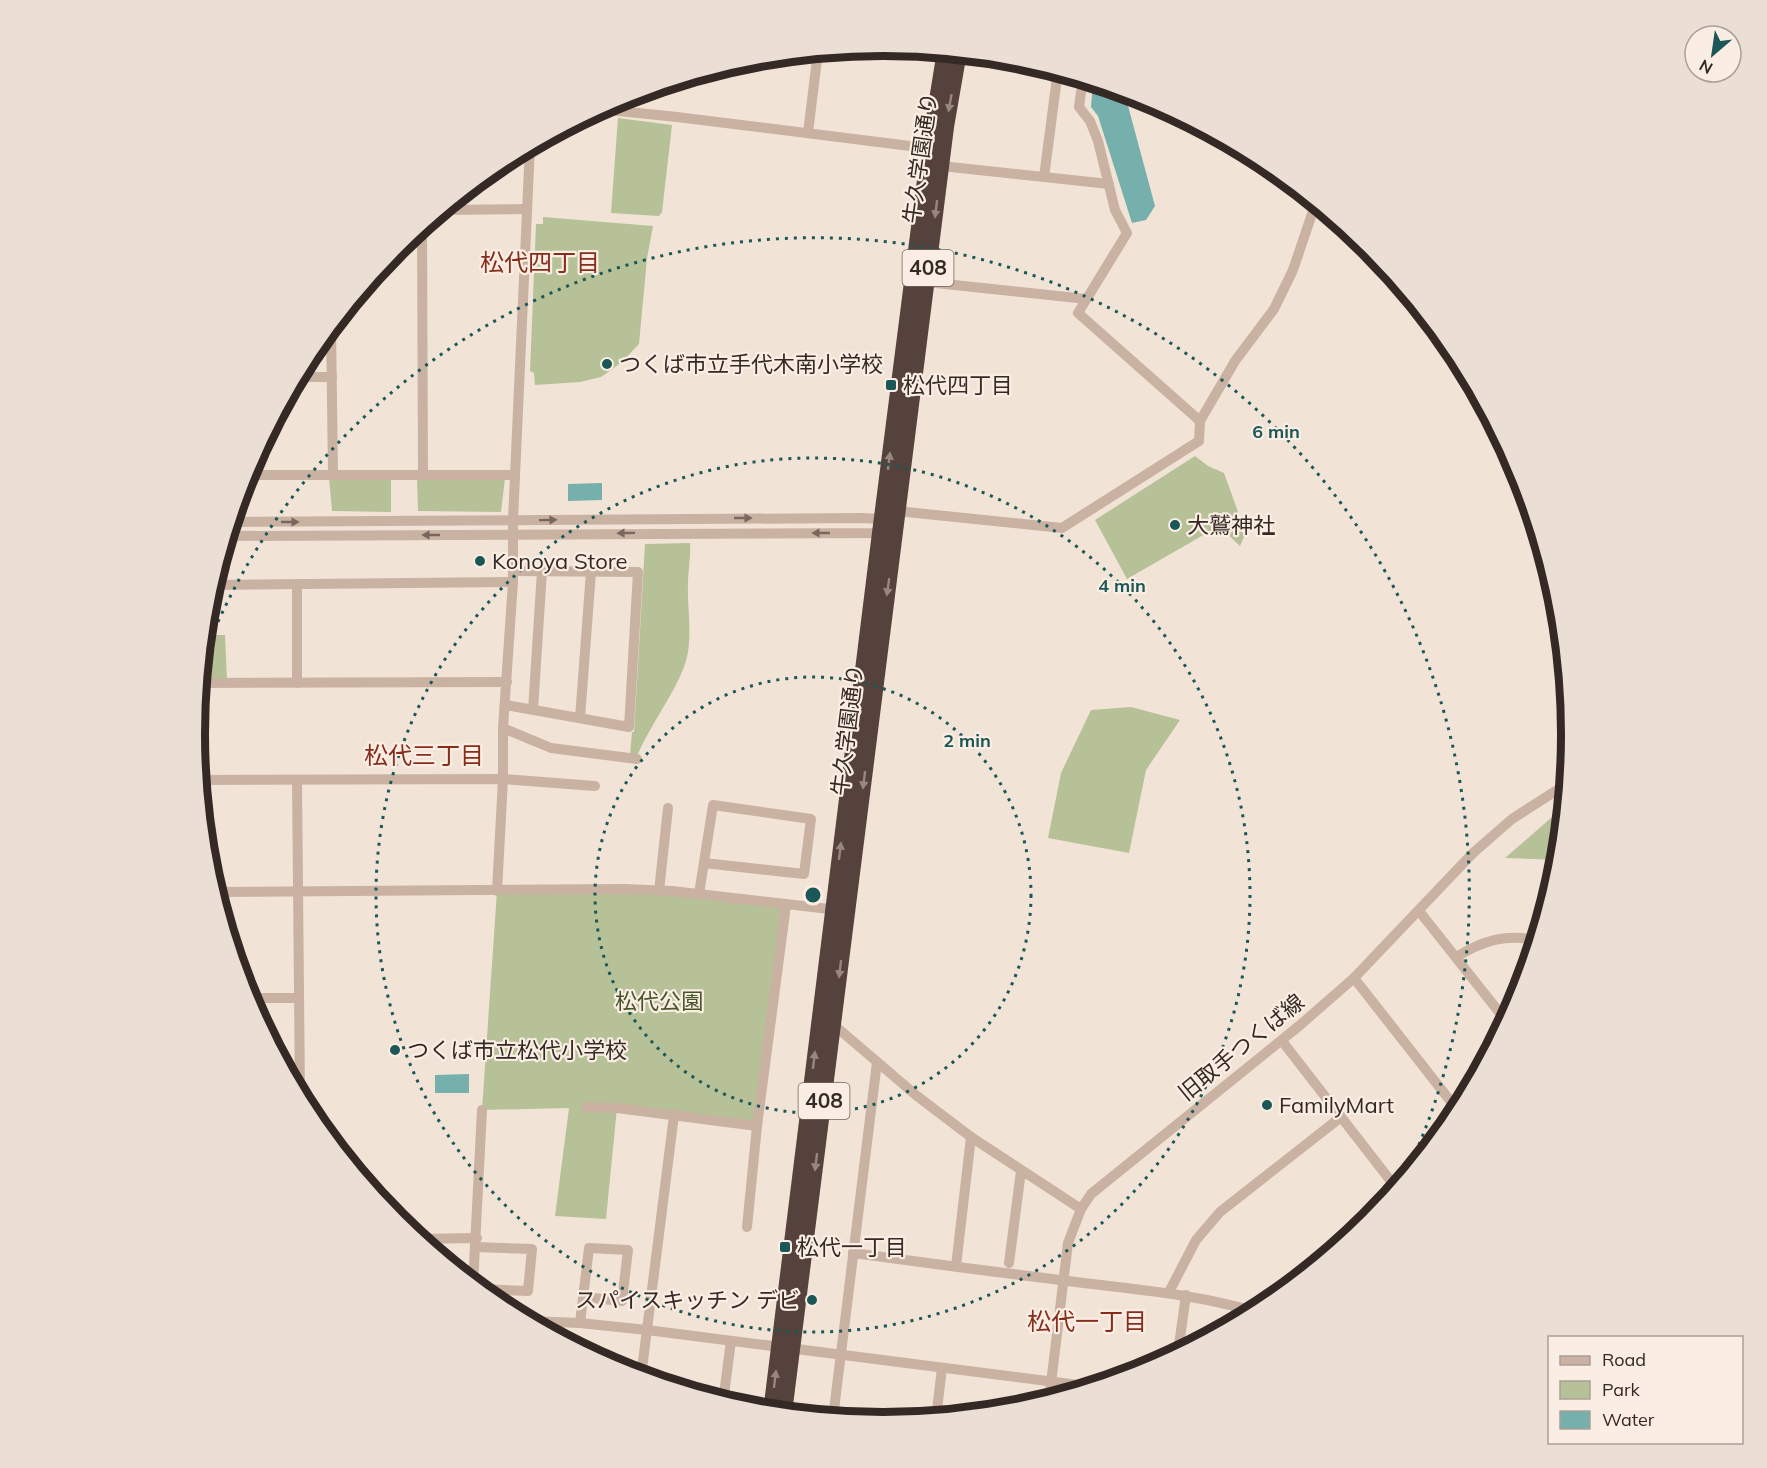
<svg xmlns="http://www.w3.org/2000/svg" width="1767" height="1468" font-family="Mulish,'Noto Sans JP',sans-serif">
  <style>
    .green { fill: #b6c197 }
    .water { fill: #75b0ad }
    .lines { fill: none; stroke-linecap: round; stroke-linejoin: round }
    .minor { stroke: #cab2a3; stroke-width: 10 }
    .highway { stroke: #56423c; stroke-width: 16 }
    .oneway { fill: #98877f }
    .oneway2 { fill: #78675e }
    .ring { fill: none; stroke: #1a5756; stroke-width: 3; stroke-dasharray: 3 6 }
    .poi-dot { fill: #1a5756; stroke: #faeee4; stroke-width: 2 }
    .labels { text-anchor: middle; stroke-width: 4.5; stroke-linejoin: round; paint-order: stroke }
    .shield { fill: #faeee4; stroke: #70645e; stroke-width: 1.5 }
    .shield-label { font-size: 21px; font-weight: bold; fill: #352925 }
    .street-label { font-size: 22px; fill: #352925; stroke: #faeee4 }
    .poi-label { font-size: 22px; fill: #352925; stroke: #faeee4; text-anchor: start }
    .park-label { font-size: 22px; fill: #475428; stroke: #faeee4 }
    .neighbourhood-label { font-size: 24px; fill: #862d1c; stroke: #faeee4 }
    .rim { fill: none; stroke: #352925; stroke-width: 8 }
    .centre { fill: #1a5756; stroke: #faeee4; stroke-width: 3 }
    .ring-label { font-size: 18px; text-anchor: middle; font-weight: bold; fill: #1a5756; stroke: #faeee4; stroke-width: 4.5; stroke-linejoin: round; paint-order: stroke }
  </style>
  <rect width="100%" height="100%" fill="#f2e3d7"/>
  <g class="green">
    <polygon points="618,118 672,125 662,212 659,216 611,213"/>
    <polygon points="543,217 653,226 647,258 639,344 622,362 601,377 580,382 535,385 534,373 530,371 536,224 543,224"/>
    <polygon points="1195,456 1208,466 1224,473 1237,509 1244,537 1240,546 1219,526 1127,579 1095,520"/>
    <polygon points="329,478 391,478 391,512 332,511"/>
    <polygon points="417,478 505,478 501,512 418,511"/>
    <path d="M690,543c1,13 -2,28 -2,41 -1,26 6,58 -4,83 -12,31 -34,58 -47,89l-7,-1 2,-23h2l11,-188z"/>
    <polygon points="204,635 225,635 227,680 200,680"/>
    <polygon points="1131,707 1180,720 1146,770 1129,853 1048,838 1061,773 1091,710"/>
    <polygon points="1559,811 1565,814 1560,860 1505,858"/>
    <polygon points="625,889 786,905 757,1126 617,1108 606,1219 555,1216 569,1108 482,1110 497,891"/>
  </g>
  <g class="water">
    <polygon points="1093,81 1124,91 1155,206 1146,220 1132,223 1098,116 1091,107"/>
    <polygon points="602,483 602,500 568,501 568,484"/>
    <polygon points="469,1074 469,1093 435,1093 435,1075"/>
  </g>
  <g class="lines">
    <g class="minor">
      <polyline points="1083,78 1079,107 1090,121 1098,141 1115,210 1127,233 1078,313 1200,421"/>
      <polyline points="599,109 677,117 934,149"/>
      <polyline points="808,133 818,51"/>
      <polyline points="941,166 1109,184"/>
      <polyline points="1044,177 1058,70"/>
      <polyline points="442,210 527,209"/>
      <polyline points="422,225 423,475"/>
      <polyline points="926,282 1086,299"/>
      <polyline points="331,326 333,475"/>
      <polyline points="297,377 332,377"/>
      <polyline points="246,475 515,475"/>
      <polyline points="897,511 1062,528 1199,441 1200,421 1235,361 1274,309 1293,270 1316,202"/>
      <polyline points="231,522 861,518 882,519 887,523"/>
      <polyline points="227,536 880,533 886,532"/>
      <polyline points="212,585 513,582"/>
      <polyline points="200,683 507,682"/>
      <polyline points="297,683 297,585"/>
      <polyline points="506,705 629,727 638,572 513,571"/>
      <polyline points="533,710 542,571"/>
      <polyline points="580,718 591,572"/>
      <polyline points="503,728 551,748 637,759"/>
      <polyline points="199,780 503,779 595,786"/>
      <polyline points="297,780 300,1097"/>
      <polyline points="497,891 503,779 503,728 513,582 513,520 530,146"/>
      <polyline points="659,891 668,808"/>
      <polyline points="215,892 625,889 672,891 838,910"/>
      <polyline points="699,894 713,805 811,819 804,874 704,863"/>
      <polyline points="1419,911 1507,1022"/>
      <path d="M1456,957c28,-17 49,-23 82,-17"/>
      <polyline points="1354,978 1459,1112"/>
      <polyline points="247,998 298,998"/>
      <polyline points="834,1025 917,1096 971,1137 1081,1209"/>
      <polyline points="1282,1041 1397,1189"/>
      <polyline points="586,1107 617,1108 757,1126 786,905"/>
      <polyline points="747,1227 757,1126"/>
      <polyline points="418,1239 477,1238"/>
      <polyline points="476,1247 532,1249 528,1291 479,1289"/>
      <path d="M853,1253c74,10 149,20 223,29 61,8 121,12 180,30"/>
      <polyline points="1009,1263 1021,1171"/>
      <polyline points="956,1266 971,1137"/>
      <polyline points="473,1285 482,1110"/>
      <polyline points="1293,1285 1312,1261 1383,1207"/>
      <polyline points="1169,1292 1196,1240 1220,1212 1341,1117"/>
      <polyline points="1186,1295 1179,1345 1190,1348"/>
      <polyline points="527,1321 580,1323 647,1330 1094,1387"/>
      <polyline points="580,1323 589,1248 628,1250 622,1301 584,1297"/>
      <polyline points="641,1377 674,1115"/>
      <polyline points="1049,1400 1068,1243 1081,1209 1091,1194 1299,1026 1354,978 1473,853 1512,819 1568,783"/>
      <polyline points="723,1402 731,1341"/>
      <polyline points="833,1418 877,1062"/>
      <polyline points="936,1418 942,1368"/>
    </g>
    <g class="highway">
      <polyline points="771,1412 880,533 929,149 945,51"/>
      <polyline points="784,1413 946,127 959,52"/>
    </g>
  </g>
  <defs><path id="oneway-solid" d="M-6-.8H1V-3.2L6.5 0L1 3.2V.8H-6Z" transform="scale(1.5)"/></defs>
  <g class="oneway">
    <use href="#oneway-solid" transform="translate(950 103) rotate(100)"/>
    <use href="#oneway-solid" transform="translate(936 209) rotate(97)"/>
    <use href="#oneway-solid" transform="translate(889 461) rotate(-83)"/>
    <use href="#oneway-solid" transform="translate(888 587) rotate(98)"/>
    <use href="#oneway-solid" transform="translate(864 780) rotate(97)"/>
    <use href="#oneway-solid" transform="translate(840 851) rotate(-83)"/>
    <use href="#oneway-solid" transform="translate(840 969) rotate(97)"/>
    <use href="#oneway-solid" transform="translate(814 1060) rotate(-83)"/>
    <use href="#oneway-solid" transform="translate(816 1162) rotate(97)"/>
    <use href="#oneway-solid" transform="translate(775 1379) rotate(-83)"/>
  </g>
  <g class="oneway2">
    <use href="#oneway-solid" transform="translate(743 518)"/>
    <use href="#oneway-solid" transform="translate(548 520) rotate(-1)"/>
    <use href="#oneway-solid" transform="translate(290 522)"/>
    <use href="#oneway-solid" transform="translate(626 533) rotate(179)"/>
    <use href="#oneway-solid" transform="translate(821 533) rotate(-180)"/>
    <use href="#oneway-solid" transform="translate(431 535) rotate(180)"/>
  </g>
  <g class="ring">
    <circle cx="813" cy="895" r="218"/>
    <circle cx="813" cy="895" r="437"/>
    <path d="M204 655A655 655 0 1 1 1402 1182"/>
  </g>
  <g class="poi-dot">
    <circle cx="607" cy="364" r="6"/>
    <rect x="885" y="379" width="12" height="12" rx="3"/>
    <circle cx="1175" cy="525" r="6"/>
    <circle cx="480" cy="561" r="6"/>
    <circle cx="395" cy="1050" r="6"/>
    <circle cx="1267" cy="1105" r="6"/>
    <rect x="779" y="1241" width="12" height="12" rx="3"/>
    <circle cx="812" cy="1300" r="6"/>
  </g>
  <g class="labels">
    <g class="shield">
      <rect x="902.5" y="250" width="51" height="36" rx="4.5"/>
      <rect x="798.5" y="1083" width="51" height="36" rx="4.5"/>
    </g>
    <g class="shield-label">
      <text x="928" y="275">408</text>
      <text x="824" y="1108">408</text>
    </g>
    <g class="street-label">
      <text transform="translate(920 158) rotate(-82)" y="8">牛久学園通り</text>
      <text transform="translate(847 730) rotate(-83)" y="8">牛久学園通り</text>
      <text transform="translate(1241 1047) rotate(-39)" y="8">旧取手つくば線</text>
    </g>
    <g class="poi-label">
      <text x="619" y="372">つくば市立手代木南小学校</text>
      <text x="903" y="393">松代四丁目</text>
      <text x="1187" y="533">大鷲神社</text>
      <text x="492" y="569">Konoya Store</text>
      <text x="407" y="1058">つくば市立松代小学校</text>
      <text x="1279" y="1113">FamilyMart</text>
      <text x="797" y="1255">松代一丁目</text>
      <text x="800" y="1308" text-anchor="end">スパイスキッチン デビ</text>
    </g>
    <g class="park-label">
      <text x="659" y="1009">松代公園</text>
    </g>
    <g class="neighbourhood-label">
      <text x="540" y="271">松代四丁目</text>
      <text x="424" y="764">松代三丁目</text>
      <text x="1087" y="1330">松代一丁目</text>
    </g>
  </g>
  <path d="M0 0H1767V1468H0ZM205 734a678 678 0 1 1 1356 0a678 678 0 1 1-1356 0Z" fill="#eaded5" fill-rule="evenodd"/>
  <path class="rim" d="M205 734a678 678 0 1 1 1356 0a678 678 0 1 1-1356 0Z"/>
  <circle cx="813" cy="895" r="9" class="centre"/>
  <g class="ring-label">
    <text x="1276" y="438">6 min</text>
    <text x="1122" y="592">4 min</text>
    <text x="967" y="747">2 min</text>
  </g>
  <rect x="1548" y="1336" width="195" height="108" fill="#faeee4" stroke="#ab9f98" stroke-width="1.5"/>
  <rect x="1560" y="1356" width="30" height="9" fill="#cab2a3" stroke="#ab9f98" stroke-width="1.5"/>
  <text x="1602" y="1366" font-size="18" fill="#352925">Road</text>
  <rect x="1560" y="1381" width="30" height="18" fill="#b6c197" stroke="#ab9f98" stroke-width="1.5"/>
  <text x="1602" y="1396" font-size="18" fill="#352925">Park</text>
  <rect x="1560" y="1411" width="30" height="18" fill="#75b0ad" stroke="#ab9f98" stroke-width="1.5"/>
  <text x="1602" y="1426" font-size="18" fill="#352925">Water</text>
  <g transform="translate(1713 54) rotate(209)"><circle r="28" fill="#faeee4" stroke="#ab9f98" stroke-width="1.5"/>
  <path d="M0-4.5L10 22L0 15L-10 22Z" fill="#1a5756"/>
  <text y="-9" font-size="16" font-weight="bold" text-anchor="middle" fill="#352925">N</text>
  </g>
</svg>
